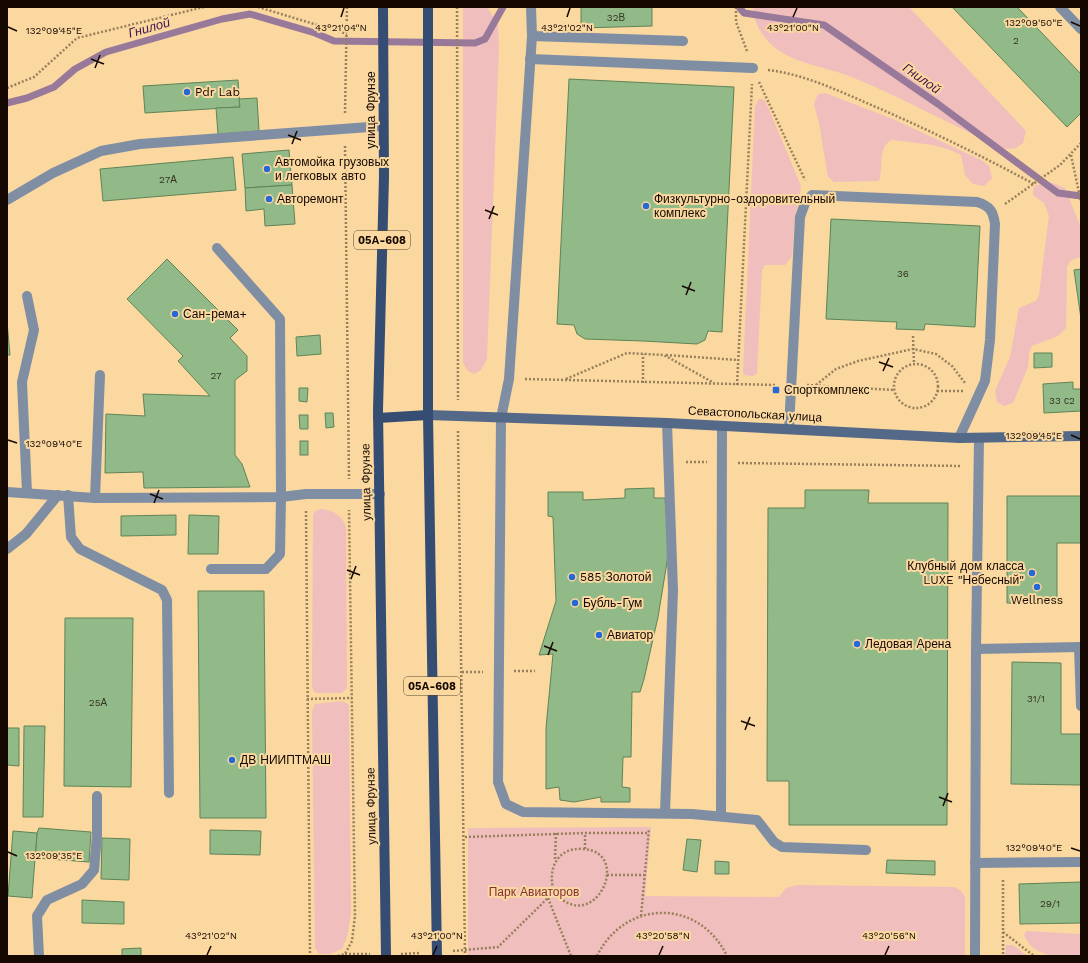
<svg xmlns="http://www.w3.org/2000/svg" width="1088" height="963" font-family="'Work Sans',sans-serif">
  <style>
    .green { fill: #f0bebd }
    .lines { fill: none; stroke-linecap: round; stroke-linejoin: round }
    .stream { stroke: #99799a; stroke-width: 7 }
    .building { fill: #92b988; stroke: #5f8456 }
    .path { stroke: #98805c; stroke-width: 2.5; stroke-dasharray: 2 2; stroke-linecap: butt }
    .lane { stroke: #808ea4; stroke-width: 10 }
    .secondary { stroke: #546887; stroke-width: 10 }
    .primary { stroke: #354d72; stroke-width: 10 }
    .ticks { fill: none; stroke: #140800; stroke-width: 1.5 }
    .poi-dot { fill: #2469d5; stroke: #fad8a0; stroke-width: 1.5 }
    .labels { text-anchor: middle; stroke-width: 4; stroke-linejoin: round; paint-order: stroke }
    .number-label { font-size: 10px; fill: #343422 }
    .shield { fill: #fad8a0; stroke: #594630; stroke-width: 1 }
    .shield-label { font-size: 11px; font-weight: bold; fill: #140800 }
    .poi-label { font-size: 12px; fill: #140800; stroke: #fad8a0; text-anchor: start }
    .street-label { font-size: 12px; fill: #140800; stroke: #fad8a0 }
    .park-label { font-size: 12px; fill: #823136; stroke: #fad8a0 }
    .water-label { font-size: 13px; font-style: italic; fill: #44134f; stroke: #fad8a0 }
    .ticks-label { font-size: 10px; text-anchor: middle; fill: #140800; stroke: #fad8a0; stroke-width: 4; stroke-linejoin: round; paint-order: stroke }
  </style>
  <rect width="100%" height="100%" fill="#fad8a0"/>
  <g class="green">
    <polygon points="463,7 487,7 498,25 499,47 487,359 481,370 474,374 468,371 463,363"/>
    <path d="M753,7h156l117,124 -3,12 -7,5 -10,1c-53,-22 -103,-52 -157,-73 -23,-9 -58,-13 -76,-30 -11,-10 -20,-24 -20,-39z"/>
    <path d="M825,93l68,26 88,41 8,6 3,12 -8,8 -11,-2 -8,-9 -4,-20c-22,-12 -46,-12 -70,-15 -14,9 -7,27 -12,41l-45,1 -6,-5 -9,-54 -5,-19 4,-10z"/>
    <polygon points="759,99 765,100 801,186 799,200 795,215 792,256 785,265 765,265 762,271 757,373 753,376 744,375 743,372 755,106"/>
    <polygon points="1053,183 1065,188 1081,228 1081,257 1071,260 1067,267 1066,328 1058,336 1032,346 1029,353 1028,367 1013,403 1004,406 997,402 995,391 1010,357 1019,308 1036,301 1039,295 1049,216 1044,203 1033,195 1033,189 1036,185"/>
    <path d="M321,509c12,1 22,7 25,19l1,160 -5,5h-25l-3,-1 -2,-5 1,-172 2,-4z"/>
    <polygon points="342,701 348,704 349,707 351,914 347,937 342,949 330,954 319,954 315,948 312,711 315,704"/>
    <polygon points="651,827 645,896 779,897 786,888 797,885 955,887 961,891 965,897 965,956 468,956 468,828"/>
    <path d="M1027,931l54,3v22c-22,0 -45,4 -57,-21z"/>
    <polygon points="1006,945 1013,945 1027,956 1005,956"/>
  </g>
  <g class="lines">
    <g class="stream">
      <polyline points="739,7 744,13 824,25 938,104 1058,193 1081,196"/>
      <polyline points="7,103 27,98 54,87 75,69 106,52 222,19 250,14 315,33 334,41 475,43 485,39 503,7"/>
    </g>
  </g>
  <g class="building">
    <polygon points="581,7 652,7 652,26 581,28"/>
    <polygon points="952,7 1017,7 1081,74 1081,113 1067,127"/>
    <polygon points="569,79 734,87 722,332 708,331 705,340 697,344 643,341 585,339 577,334 574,325 557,324"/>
    <polygon points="238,80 240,107 145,113 143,86"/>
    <polygon points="257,98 259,131 218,134 216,108 240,107 239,99"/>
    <polygon points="289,150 292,185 245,188 242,154"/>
    <polygon points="233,157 236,190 103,201 100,169"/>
    <polygon points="292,185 295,224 265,226 264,209 246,211 245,188"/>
    <polygon points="831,219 980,226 975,327 925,324 924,330 896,329 897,322 826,319"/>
    <polygon points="167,259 238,330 230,338 247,356 247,371 235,380 235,455 242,464 250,487 144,488 143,472 105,473 106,414 145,416 143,394 210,396 178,361 183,356 127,299"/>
    <polygon points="1081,269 1081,319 1074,270"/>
    <polygon points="7,322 10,355 7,355"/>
    <polygon points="320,335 321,354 297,356 296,337"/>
    <polygon points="1034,353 1052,353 1052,367 1034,368"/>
    <polygon points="1073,382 1073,389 1081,389 1081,411 1044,413 1043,384"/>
    <polygon points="299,388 308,388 307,402 299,401"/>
    <polygon points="325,413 333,413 334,427 326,428"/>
    <polygon points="299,415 308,415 308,429 300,429"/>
    <rect x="300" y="441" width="8" height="14"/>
    <polygon points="654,488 654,498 665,498 669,550 658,617 644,679 640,692 632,692 631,757 623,757 622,787 630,788 630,802 601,802 601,797 574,802 560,800 559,787 546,789 546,728 553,654 539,655 556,601 553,517 548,516 548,492 583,492 583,500 625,498 625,489"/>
    <polygon points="805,490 869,490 868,503 948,503 947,825 789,825 789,781 767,781 768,508 805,508"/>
    <polygon points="1007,496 1081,496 1081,543 1057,543 1057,604 1007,603"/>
    <polygon points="176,515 176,535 121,536 121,516"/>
    <polygon points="189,515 219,516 218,554 188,554"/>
    <polygon points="198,591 264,591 266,818 200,818"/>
    <polygon points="65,618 133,618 131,787 64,786"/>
    <polygon points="1012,662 1061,663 1061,734 1081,734 1081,785 1011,784"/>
    <polygon points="24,726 45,726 43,817 23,817"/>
    <polygon points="7,728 19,728 19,766 7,765"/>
    <polygon points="39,828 91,832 89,862 35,858 37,833"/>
    <polygon points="210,830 261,831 260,855 210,854"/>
    <polygon points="13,831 37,833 32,898 8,896"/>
    <polygon points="102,838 130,839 129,880 101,879"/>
    <polygon points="687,839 701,840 697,872 683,870"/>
    <polygon points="887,860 935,861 935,875 886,873"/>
    <polygon points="715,861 729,862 729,874 715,874"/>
    <polygon points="1081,882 1081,923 1020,924 1019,884"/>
    <polygon points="82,900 124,902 124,924 82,923"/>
    <polygon points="141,948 141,956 122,956 122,949"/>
  </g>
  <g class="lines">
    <g class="path">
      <polyline points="258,7 347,34"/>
      <polyline points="457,7 458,400"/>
      <polyline points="736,7 736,22 747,51"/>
      <path d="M768,70c35,4 69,20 101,34 56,24 111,51 165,80"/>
      <polyline points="759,82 805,180"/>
      <polyline points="7,88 34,77 77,38 204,7"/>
      <polyline points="345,113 347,7"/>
      <polyline points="345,146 349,479"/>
      <polyline points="1071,155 1081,202"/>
      <polyline points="1005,204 1060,165 1081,143"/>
      <polyline points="913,336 914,364"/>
      <polyline points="666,355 738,360"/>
      <circle cx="916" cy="386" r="22"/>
      <polyline points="525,379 776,385"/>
      <polyline points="566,379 627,353 664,355 714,383"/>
      <polyline points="643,383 643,354"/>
      <polyline points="737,385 752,84"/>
      <polyline points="807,385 894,390"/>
      <polyline points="816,385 836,369 858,361 913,349 936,354 952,366 965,383"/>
      <polyline points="937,391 963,391"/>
      <polyline points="458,431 465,956"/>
      <polyline points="686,462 707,462"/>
      <polyline points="738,463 962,466"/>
      <polyline points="306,511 310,956"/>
      <polyline points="514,671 535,671"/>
      <polyline points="462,672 483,672"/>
      <polyline points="307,699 352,698"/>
      <polyline points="465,837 585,833"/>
      <polyline points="585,849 585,833 649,833"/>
      <polyline points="555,859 556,833"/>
      <polyline points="607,875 644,875"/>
      <polyline points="1003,880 1003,956"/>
      <polyline points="548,898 571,956"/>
      <polyline points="641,916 649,829"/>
      <polyline points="1003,932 1034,956"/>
      <path d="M453,951l45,-4 56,-55c40,46 80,-40 29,-43 -26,-2 -36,20 -29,43"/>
      <polyline points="345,954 370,954"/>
      <polyline points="401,954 420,953"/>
      <polyline points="338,956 345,954 352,941 355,916 349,510"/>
      <path d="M597,956c28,-57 102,-58 130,0"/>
    </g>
    <g class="lane">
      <polyline points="531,7 532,36 509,379 501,418 498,782 506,804 523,812 692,814 757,820 774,842 782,847 866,850"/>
      <polyline points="1060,7 1081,29"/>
      <polyline points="532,36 683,41"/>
      <polyline points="530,59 753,68"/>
      <polyline points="7,200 53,173 101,151 140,144 383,126"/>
      <polyline points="27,296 34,330 22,382 27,493"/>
      <path d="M789,428l11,-211 5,-14 7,-8 165,7c13,4 16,9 18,22l-5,116 -5,41 -26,57"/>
      <polyline points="7,492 95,498 281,497 306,494 380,494"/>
      <polyline points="68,495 71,537 80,549 162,590 167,600 169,793"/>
      <polyline points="95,498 100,375"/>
      <polyline points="7,549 26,534 58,495"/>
      <polyline points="211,569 266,569 280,554 281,497 280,319 217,248"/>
      <polyline points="1079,647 1081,706"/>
      <polyline points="976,649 1081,647"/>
      <polyline points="665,813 673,590 667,423"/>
      <polyline points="721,815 722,426"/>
      <polyline points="975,863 1081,862"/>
      <polyline points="39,956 37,916 47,900 82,884 94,870 97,835 97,796"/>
      <polyline points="975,956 976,649 979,438"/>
    </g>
    <polyline class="secondary" points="428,415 667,423 959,438 1081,436"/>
    <g class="primary">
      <polyline points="383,7 384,177 378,410 386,956"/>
      <polyline points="428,7 428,415 437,956"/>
      <polyline points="378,418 428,415"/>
    </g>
  </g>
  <path class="ticks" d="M341,17l3,-9M567,17l3,-9M793,17l4,-9M1071,22l9,4M8,27l9,4M91,59l13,5M95,68l5,-13M288,135l13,5M292,144l5,-13M485,210l13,5M489,219l5,-13M682,286l13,5M686,295l5,-13M879,362l14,5M883,371l6,-13M1071,435l9,4M8,440l9,3M150,494l13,5M154,503l5,-13M347,570l13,5M351,579l5,-13M544,646l13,5M548,655l5,-13M741,721l14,5M745,730l5,-13M939,797l13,5M943,806l5,-13M1071,848l9,3M8,852l9,4M207,955l4,-9M433,955l4,-9M659,955l4,-9M885,955l4,-9"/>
  <g class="poi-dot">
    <circle cx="187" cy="92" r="4"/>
    <circle cx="267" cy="169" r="4"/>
    <circle cx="269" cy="199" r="4"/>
    <circle cx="646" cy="206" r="4"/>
    <circle cx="175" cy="314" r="4"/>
    <rect x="772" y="386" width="8" height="8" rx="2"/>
    <circle cx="1032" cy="573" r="4"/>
    <circle cx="572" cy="577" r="4"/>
    <circle cx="1037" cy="587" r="4"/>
    <circle cx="575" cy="603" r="4"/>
    <circle cx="599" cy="635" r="4"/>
    <circle cx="857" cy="644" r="4"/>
    <circle cx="232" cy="760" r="4"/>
  </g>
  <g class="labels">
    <g class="number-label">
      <text x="616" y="21">32В</text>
      <text x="1016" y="44">2</text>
      <text x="168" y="183">27А</text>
      <text x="903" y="277">36</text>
      <text x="216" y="379">27</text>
      <text x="1062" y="404">33 с2</text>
      <text x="1036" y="702">31/1</text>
      <text x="98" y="706">25А</text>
      <text x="1050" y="907">29/1</text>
    </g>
    <g class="shield">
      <rect x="354" y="231" width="56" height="18" rx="3"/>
      <rect x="404" y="677" width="56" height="18" rx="3"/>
    </g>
    <g class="shield-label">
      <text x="382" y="244">05А-608</text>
      <text x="432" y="690">05А-608</text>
    </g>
    <g class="poi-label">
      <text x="195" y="96">Pdr Lab</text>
      <text x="275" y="166">Автомойка грузовых<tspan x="275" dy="14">и легковых авто</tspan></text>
      <text x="277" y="203">Авторемонт</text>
      <text x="654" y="203">Физкультурно-оздоровительный<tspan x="654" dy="14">комплекс</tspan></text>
      <text x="183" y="318">Сан-рема+</text>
      <text x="784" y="394">Спорткомплекс</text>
      <text x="1024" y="570" text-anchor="end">Клубный дом класса<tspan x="1024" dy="14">LUXE "Небесный"</tspan></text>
      <text x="580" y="581">585 Золотой</text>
      <text x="1037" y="604" text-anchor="middle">Wellness</text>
      <text x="583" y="607">Бубль-Гум</text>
      <text x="607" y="639">Авиатор</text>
      <text x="865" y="648">Ледовая Арена</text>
      <text x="240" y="764">ДВ НИИПТМАШ</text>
    </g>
    <g class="street-label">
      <text transform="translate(371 110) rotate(-90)" y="4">улица Фрунзе</text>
      <text transform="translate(755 414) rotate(3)" y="4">Севастопольская улица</text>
      <text transform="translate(366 482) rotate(-91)" y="4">улица Фрунзе</text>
      <text transform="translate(371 806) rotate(-91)" y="4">улица Фрунзе</text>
    </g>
    <g class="park-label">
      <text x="534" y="896">Парк Авиаторов</text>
    </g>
    <g class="water-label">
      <text transform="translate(149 27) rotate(-16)" y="5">Гнилой</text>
      <text transform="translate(922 78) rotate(35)" y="5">Гнилой</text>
    </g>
  </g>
  <g class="ticks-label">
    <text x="1034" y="26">132°09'50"E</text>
    <text x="341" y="31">43°21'04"N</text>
    <text x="567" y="31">43°21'02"N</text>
    <text x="793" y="31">43°21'00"N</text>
    <text x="54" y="34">132°09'45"E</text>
    <text x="1034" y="439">132°09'45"E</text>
    <text x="54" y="447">132°09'40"E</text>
    <text x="1034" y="851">132°09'40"E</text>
    <text x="54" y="859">132°09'35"E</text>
    <text x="211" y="939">43°21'02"N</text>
    <text x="437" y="939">43°21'00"N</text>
    <text x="663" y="939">43°20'58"N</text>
    <text x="889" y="939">43°20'56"N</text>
  </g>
  <rect width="1088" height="963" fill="none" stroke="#140800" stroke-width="16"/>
</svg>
